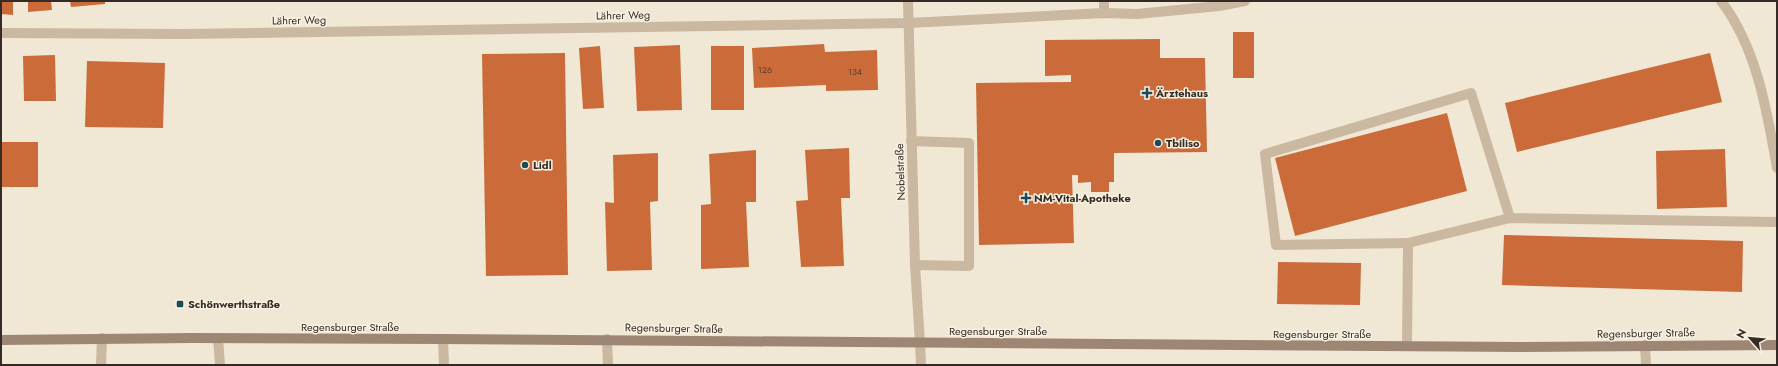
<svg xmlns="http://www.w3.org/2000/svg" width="1778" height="366" font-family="Jost,sans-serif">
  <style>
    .building { fill: #cb6b3a }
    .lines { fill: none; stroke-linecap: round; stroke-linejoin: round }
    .lane { stroke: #cab8a1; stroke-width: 10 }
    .street { stroke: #cab8a1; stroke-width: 10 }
    .secondary { stroke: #9d8673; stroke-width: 10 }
    .poi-dot { fill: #194c56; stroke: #f9f1e2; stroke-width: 1.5 }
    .labels { text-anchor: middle; stroke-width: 3; stroke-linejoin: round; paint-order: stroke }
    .number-label { font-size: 9px; fill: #5a3b2a }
    .street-label { font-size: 11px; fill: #342b24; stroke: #f9f1e2 }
    .poi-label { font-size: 11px; font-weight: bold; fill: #342b24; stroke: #f9f1e2; text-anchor: start }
  </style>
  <rect width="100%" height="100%" fill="#f1e7d5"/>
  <g class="building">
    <polygon points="1,1 13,1 13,15 1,14"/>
    <polygon points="28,1 51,1 52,10 28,12"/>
    <polygon points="70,1 105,1 105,4 71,7"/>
    <rect x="1233" y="32" width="21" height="46"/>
    <polygon points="1160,39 1160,58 1205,58 1207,152 1114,153 1114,182 1109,182 1109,192 1091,192 1091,182 1078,183 1078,175 1072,175 1074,243 979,245 976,83 1071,82 1071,75 1045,76 1045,40"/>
    <polygon points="824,44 825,52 877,50 878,90 826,91 826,85 754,88 752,48"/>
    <polygon points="680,45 682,110 637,111 634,47"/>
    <polygon points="600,46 604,108 583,109 579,48"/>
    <rect x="711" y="46" width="33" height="64"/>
    <polygon points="565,53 568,275 486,276 482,54"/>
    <polygon points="1710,53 1722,102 1517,152 1505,103"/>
    <polygon points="55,55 56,101 24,101 23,56"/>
    <polygon points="87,61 165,63 163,128 85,127"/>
    <polygon points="1447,113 1467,191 1295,236 1275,158"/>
    <rect x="1" y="142" width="37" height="45"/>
    <polygon points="849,148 850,198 841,198 844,266 801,267 796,201 808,200 805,150"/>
    <polygon points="1725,149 1727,207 1657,209 1656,151"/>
    <polygon points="756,150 756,202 746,202 749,267 701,269 701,205 711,204 709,154"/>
    <polygon points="658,153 658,201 650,202 652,270 607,271 605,202 614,203 613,155"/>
    <polygon points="1504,235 1743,241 1742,292 1502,285"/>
    <polygon points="1278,262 1361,263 1360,305 1277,304"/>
  </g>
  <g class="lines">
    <g class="lane">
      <polyline points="1104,1 1104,13"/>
      <polyline points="911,141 969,143 969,266 915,265"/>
      <polyline points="1408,243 1276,245 1265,154 1471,93 1510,218"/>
      <polyline points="218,338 220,365"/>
      <polyline points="443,339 444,365"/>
      <polyline points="607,339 608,365"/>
      <polyline points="920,343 921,365"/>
      <polyline points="1645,345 1646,365"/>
      <polyline points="1407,346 1408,243 1510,218 1777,222"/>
    </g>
    <g class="street">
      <polyline points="908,1 915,265 920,343"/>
      <path d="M1721,1c36,47 46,110 56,167"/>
      <polyline points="1,33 183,34 908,23 1104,13 1137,14 1219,6 1245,1"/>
      <polyline points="101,365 102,338"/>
    </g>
    <polyline class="secondary" points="1,340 192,338 443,339 1522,347 1777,345"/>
  </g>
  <g class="poi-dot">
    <path d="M1145 87h4v4h4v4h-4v4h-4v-4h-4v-4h4z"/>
    <circle cx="1158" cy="143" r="4"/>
    <circle cx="525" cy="165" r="4"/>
    <path d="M1024 192h4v4h4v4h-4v4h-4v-4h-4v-4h4z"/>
    <rect x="176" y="300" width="8" height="8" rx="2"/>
  </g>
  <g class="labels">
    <g class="number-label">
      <text x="765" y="73">126</text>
      <text x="855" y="75">134</text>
    </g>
    <g class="street-label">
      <text transform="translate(623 15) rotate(-1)" y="4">Lährer Weg</text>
      <text transform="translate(299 20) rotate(-1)" y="4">Lährer Weg</text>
      <text transform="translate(900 172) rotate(-92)" y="4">Nobelstraße</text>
      <text x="350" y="331">Regensburger Straße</text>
      <text transform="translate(674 328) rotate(1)" y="4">Regensburger Straße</text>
      <text x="998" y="335">Regensburger Straße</text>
      <text transform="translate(1646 333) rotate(-1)" y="4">Regensburger Straße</text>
      <text x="1322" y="338">Regensburger Straße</text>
    </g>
    <g class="poi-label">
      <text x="1156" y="97">Ärztehaus</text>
      <text x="1166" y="147">Tbiliso</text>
      <text x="533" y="169">Lidl</text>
      <text x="1034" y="202">NM-Vital-Apotheke</text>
      <text x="188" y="308">Schönwerthstraße</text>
    </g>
  </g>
  <rect width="1778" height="366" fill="none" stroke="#342b24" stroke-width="4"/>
  <g transform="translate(1750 338) rotate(297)" stroke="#f9f1e2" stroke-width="3" paint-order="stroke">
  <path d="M0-3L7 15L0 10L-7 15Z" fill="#342b24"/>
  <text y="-6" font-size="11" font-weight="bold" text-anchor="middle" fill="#342b24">N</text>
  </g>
</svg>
